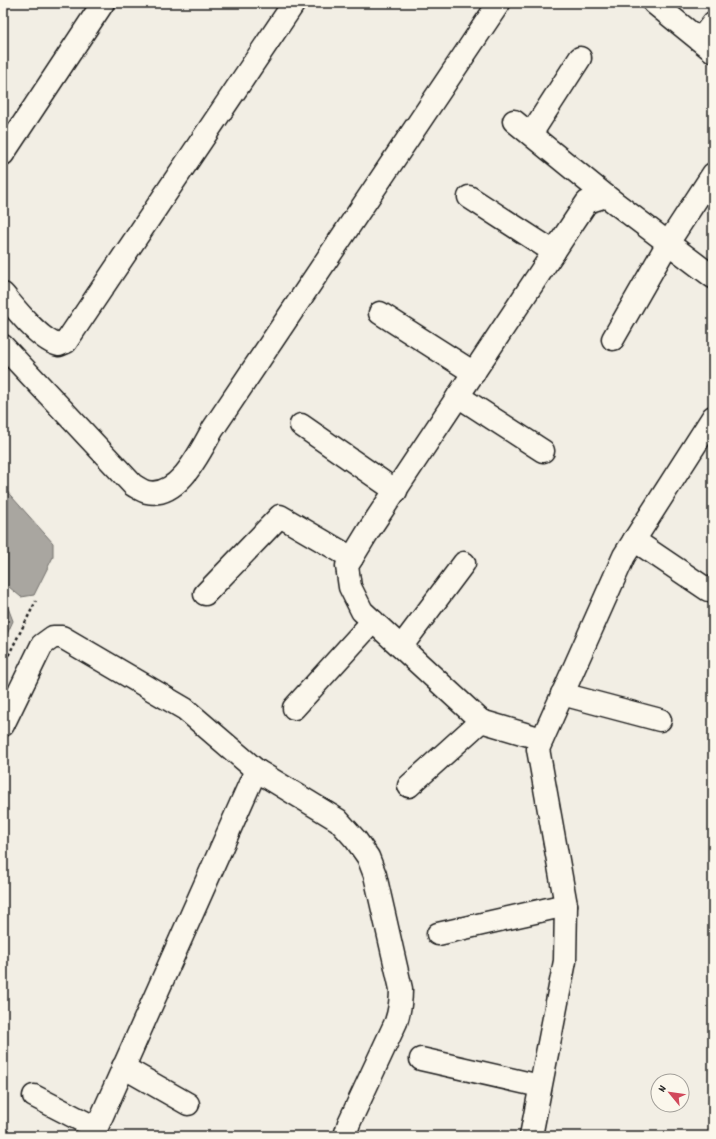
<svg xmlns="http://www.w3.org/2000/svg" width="716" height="1139" font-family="Dekko,sans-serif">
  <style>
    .water { fill: #a9a6a0; stroke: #716f6b }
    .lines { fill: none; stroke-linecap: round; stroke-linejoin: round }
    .minor-casing { stroke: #1c1c1c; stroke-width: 25 }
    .path { stroke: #1c1c1c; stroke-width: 2.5; stroke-dasharray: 3 3; stroke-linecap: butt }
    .minor { stroke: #fbf7ec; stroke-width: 22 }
  </style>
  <rect width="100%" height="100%" fill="#f2eee4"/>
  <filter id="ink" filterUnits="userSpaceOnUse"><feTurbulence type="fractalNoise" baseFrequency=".025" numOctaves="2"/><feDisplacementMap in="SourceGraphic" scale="8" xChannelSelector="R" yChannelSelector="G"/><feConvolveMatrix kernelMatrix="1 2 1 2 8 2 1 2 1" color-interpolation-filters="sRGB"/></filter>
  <g filter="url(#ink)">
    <g class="water">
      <polygon points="3,487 53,543 53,557 34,595 21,597 3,582"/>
      <polygon points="3,602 7,605 13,621 3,643"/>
    </g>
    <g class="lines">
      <defs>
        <g id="minor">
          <polyline points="654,3 713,51"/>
          <polyline points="700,40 713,23"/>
          <polyline points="514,121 606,196"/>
          <polyline points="531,134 580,58"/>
          <polyline points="3,154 103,3"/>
          <polyline points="469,197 554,252"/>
          <path d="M3,294c13,15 37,47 56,51l7,-3 228,-339"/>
          <polyline points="380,313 474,373"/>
          <polyline points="613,339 668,243 713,174"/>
          <path d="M3,346l130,139c4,2 9,6 14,7 32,7 53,-41 66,-63l286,-426"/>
          <polyline points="458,396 543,451"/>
          <polyline points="301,425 396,491"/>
          <polyline points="634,540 708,590"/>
          <polyline points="205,594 280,516 352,558"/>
          <polyline points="401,647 464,563"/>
          <polyline points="562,694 660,720"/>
          <polyline points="294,708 373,621"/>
          <path d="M3,725l39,-80 11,-8h9l123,72 71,61 82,50 18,20 12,17 7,18 26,114c0,12 -1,21 -5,33l-47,101 -4,13"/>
          <polyline points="542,739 481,721 362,611 350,587 347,566 369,530 587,202 606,196 713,277"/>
          <polyline points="409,786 481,721"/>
          <polyline points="438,934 566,905"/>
          <polyline points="421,1059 540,1086"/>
          <polyline points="123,1067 188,1104"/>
          <polyline points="34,1096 96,1128"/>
          <polyline points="93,1136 256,770"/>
          <polyline points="531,1136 565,961 566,905 538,749 624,556 713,417"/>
        </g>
      </defs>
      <use href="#minor" class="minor-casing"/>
      <polyline class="path" points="3,666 36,601"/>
      <use href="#minor" class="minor"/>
    </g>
  </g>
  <rect width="716" height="1139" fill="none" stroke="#fbf7ec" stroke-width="16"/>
  <rect x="8" y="8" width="700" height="1123" fill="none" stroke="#1c1c1c" stroke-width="1.5" filter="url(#ink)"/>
  <g transform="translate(670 1093) rotate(299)"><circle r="19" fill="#fbf7ec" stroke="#a29f99"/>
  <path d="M0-3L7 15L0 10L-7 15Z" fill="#d1495b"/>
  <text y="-6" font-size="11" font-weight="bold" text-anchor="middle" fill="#1c1c1c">N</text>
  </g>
</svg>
